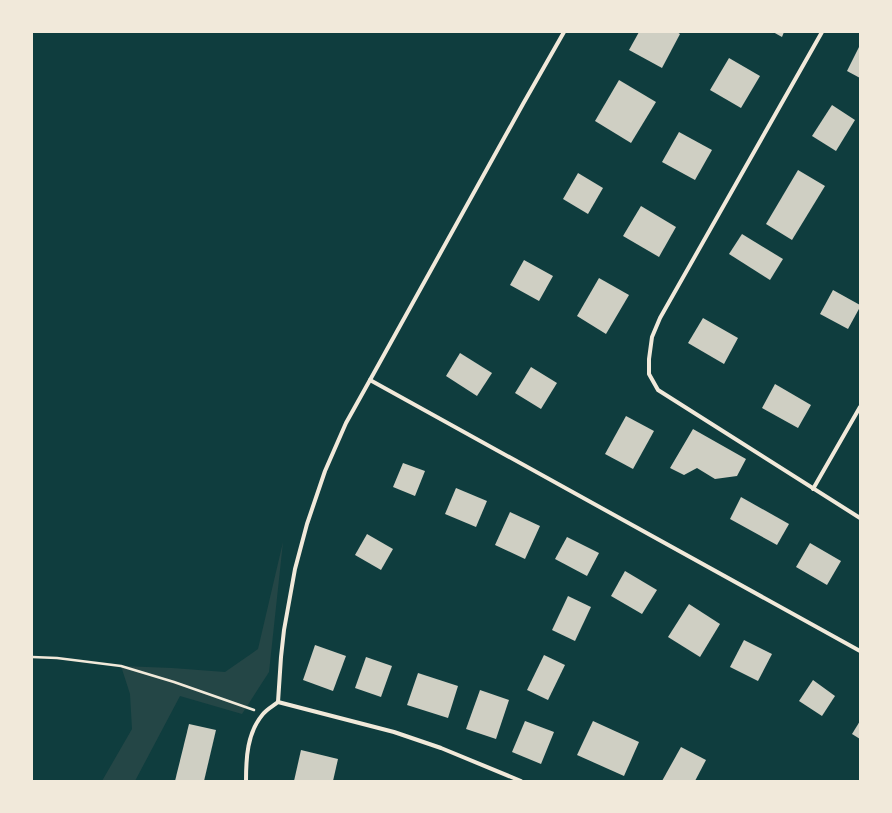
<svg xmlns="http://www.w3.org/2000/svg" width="892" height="813" font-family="Lato,sans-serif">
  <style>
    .green { fill: #244646 }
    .building { fill: #cfcfc3 }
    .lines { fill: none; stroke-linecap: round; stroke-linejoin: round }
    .path { stroke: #f1e9da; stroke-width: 2.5 }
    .minor { stroke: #f1e9da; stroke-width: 4 }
  </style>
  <rect width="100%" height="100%" fill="#0f3d3e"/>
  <polygon class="green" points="283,542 269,672 242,714 180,696 135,781 102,781 132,729 130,694 121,666 172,668 225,672 258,649"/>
  <g class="building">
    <polygon points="639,32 677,32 680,34 662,68 629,50"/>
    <polygon points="773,32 784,32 782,37"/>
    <polygon points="860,45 860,78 847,71"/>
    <polygon points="729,58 760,76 741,108 710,90"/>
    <polygon points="619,80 656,102 631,143 595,121"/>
    <polygon points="832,105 855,120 836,151 812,136"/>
    <polygon points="679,132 712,150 695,180 662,162"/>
    <polygon points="798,170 825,186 792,240 766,224"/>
    <polygon points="578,173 603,188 588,214 563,199"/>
    <polygon points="641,206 676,227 659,257 623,236"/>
    <polygon points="742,234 783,259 770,280 729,254"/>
    <polygon points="524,260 553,276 539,301 510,285"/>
    <polygon points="599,278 629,295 606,334 577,316"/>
    <polygon points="833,290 860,305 860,307 848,329 820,314"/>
    <polygon points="703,318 738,338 724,364 688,343"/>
    <polygon points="460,353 492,373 477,396 446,376"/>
    <polygon points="531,367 557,383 541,409 515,393"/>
    <polygon points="775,384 811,405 798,428 762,408"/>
    <polygon points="626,416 654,431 633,469 605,454"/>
    <polygon points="693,429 746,459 737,476 715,479 697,468 684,475 670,468"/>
    <polygon points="403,463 425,471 415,496 393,487"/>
    <polygon points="456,488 487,501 476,527 445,514"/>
    <polygon points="741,497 789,524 777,545 730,519"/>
    <polygon points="510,512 540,526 525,559 495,545"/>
    <polygon points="367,534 393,549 381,570 355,555"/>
    <polygon points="567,537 599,553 587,576 555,559"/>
    <polygon points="810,543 841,561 827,585 796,567"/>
    <polygon points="625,571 657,590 642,614 611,596"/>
    <polygon points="568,596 591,607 575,641 552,630"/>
    <polygon points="689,604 720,624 700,657 668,637"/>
    <polygon points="744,640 772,654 758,681 730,667"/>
    <polygon points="315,645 346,656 333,691 303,680"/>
    <polygon points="544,655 565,665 548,700 527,690"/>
    <polygon points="366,657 392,666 381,697 355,688"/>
    <polygon points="418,673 458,686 448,718 407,705"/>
    <polygon points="813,680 835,696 822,716 799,701"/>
    <polygon points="480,690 509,700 496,739 466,729"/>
    <polygon points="525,721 554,732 541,764 512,752"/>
    <polygon points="593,721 639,742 624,776 577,755"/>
    <polygon points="860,721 860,739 852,734"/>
    <polygon points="189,724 216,730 204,781 175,781"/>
    <polygon points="681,747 706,760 695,781 662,781"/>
    <polygon points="301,750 338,759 333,781 294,781"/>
  </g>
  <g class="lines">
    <polyline class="path" points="32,657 57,658 121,666 174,682 254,710"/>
    <g class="minor">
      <polyline points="822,32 660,318 652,337 649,359 649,374 658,390 860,518"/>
      <polyline points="370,380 860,651"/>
      <polyline points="813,489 860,407"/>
      <polyline points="278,702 281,657 284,630 295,569 307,524 325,471 346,423 370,380 523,104 564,32"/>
      <polyline points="278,702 394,732 441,748 521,781"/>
      <path d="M246,781c0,-23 1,-48 17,-67 4,-5 10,-8 15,-12"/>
    </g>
  </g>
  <rect width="892" height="813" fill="none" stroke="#f1e9da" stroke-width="66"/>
</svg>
